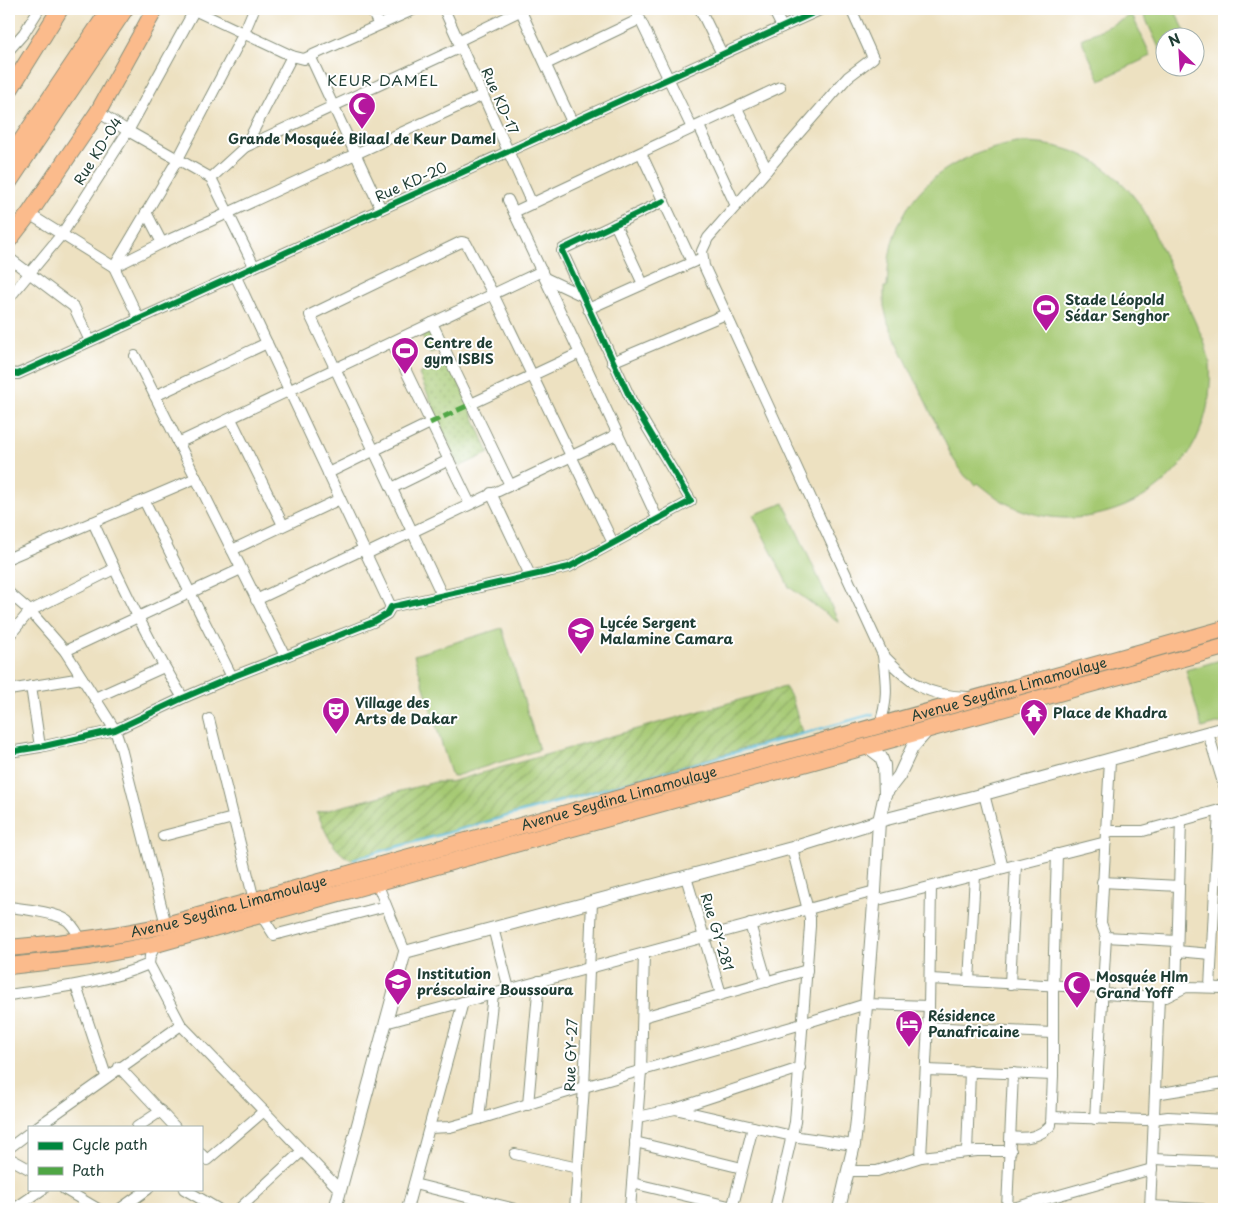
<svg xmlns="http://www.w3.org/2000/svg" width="1233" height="1218" font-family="'Playpen Sans',sans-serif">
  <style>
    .park { fill: url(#park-dots); stroke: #628353 }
    .garden { fill: url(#garden-furrows); stroke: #628353 }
    .pitch { fill: #a5c972; stroke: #628353 }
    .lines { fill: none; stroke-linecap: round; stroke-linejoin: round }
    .stream { stroke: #5ebfdc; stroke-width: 2.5 }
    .minor-casing { stroke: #868f7a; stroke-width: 12 }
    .tertiary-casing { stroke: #868f7a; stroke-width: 14 }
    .primary-casing { stroke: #868f7a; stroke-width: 18 }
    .trunk-casing { stroke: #868f7a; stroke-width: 18 }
    .minor { stroke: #fff; stroke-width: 10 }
    .tertiary { stroke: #fff; stroke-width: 12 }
    .primary { stroke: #fbbb8c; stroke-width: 16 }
    .trunk { stroke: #fbbb8c; stroke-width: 16 }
    .quiet { stroke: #4fa644; stroke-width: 5; stroke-dasharray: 10 5; stroke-linecap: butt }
    .cycleway-casing { stroke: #fff; stroke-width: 9 }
    .cycleway { stroke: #00873e; stroke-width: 6 }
    .labels { text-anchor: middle; stroke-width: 4; stroke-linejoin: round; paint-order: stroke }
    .street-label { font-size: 14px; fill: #1f3d34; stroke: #fff }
    .poi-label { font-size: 14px; font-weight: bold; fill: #1f3d34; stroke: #fff; text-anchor: start }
    .neighbourhood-label { font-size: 15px; letter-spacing: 1px; fill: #1f3d34; stroke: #fff }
  </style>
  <defs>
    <pattern id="park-dots" width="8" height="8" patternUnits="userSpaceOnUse" patternTransform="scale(1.25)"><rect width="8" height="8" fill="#a5c972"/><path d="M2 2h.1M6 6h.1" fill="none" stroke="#86a45e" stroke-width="1.8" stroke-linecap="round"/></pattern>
    <pattern id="garden-furrows" width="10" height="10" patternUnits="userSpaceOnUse" patternTransform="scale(1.25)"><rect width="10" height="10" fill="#a5c972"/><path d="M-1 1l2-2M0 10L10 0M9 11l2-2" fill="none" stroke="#86a45e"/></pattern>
  </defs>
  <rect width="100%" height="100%" fill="#fff"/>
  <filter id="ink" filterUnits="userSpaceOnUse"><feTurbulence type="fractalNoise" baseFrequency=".02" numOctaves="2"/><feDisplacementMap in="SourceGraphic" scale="10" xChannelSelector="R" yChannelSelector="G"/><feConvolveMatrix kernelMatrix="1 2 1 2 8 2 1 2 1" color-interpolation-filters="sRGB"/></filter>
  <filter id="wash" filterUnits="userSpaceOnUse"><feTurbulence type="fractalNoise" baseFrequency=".0096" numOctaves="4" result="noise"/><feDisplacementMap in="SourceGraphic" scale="20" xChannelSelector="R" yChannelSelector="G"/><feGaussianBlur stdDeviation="1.12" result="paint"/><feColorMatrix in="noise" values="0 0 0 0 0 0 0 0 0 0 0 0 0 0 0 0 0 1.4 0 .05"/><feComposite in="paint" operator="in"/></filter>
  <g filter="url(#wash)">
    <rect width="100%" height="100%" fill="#ede1c1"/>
    <polygon class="park" points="449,359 489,453 459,467 419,374"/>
    <path class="garden" d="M785,687l7,11 10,34 -451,127c-19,-7 -26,-30 -34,-46l118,-31h15z"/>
    <g class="pitch">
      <polygon points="1151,9 1174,9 1188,37 1166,38 1165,61 1143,13"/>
      <polygon points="1132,15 1151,56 1100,80 1081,39"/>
      <path d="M1016,143c56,-1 95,19 127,66l61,132c2,7 4,14 6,22 1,11 0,23 -1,34 -9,64 -55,107 -117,119 -28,5 -60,1 -86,-13 -10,-5 -19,-13 -28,-20l-2,2 -11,-9 -13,-19 -64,-134 -4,-17v-19h3c1,-13 1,-26 4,-39 2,-11 7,-22 12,-32 23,-44 66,-64 113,-73z"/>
      <polygon points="430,331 439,350 430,353 421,334"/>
      <polygon points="784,503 839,623 789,587 753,515"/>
      <polygon points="502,628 539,750 452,777 414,655"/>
      <polygon points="1224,659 1224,722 1202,728 1186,670"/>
    </g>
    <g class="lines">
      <polyline class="stream" points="354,859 873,714"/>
    </g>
  </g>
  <g filter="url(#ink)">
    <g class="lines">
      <defs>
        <g id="minor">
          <polyline points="192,9 292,56 304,59 415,9"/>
          <polyline points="371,9 379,25"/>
          <polyline points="444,9 532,204"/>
          <polyline points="520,9 572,122"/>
          <polyline points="635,9 692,128"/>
          <polyline points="700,9 722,54"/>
          <polyline points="773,9 782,27"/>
          <path d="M851,9l22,49 -25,19 -9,10 -131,151 -6,13 2,15 179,389c3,27 6,45 -4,71"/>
          <polyline points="458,41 524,9"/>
          <polyline points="9,50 24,33 39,9"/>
          <polyline points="311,58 381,209"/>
          <polyline points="546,64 640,19"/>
          <polyline points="737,108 767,170"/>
          <polyline points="98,112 128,131 211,178 254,266"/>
          <polyline points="699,126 736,206"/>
          <polyline points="245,147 292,56"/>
          <polyline points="641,153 692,262"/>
          <polyline points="211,178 245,147 461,47"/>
          <polyline points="508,200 658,520"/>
          <polyline points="146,212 162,243"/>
          <polyline points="514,212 780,87"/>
          <polyline points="29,214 114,267 139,319"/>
          <polyline points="615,224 643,284"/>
          <polyline points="9,258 74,307 90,341"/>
          <polyline points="114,267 162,243 228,213 483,95"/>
          <polyline points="114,267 178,159 244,33 254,9"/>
          <polyline points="235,275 391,607"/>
          <polyline points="545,278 581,295"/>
          <polyline points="9,298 62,234 128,131 195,9"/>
          <polyline points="588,309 702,258"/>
          <polyline points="432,323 510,485"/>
          <polyline points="392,342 470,504"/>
          <polyline points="135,356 285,656"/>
          <polyline points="612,362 726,314"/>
          <polyline points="9,373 18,374 822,9"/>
          <polyline points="155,396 267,343"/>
          <polyline points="471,404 580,353"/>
          <polyline points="231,419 283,525"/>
          <polyline points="178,443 542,271"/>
          <polyline points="328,473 430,423"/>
          <polyline points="392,488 449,460"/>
          <polyline points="491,493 530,575"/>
          <polyline points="144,500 232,677"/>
          <path d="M93,522c27,60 55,119 90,176"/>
          <polyline points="232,550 340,499"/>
          <polyline points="366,554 618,434"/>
          <polyline points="9,558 196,478"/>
          <polyline points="9,593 30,611 65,651 115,730 121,748 166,925"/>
          <polyline points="442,595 310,315 461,242 466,243 493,294 613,543"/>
          <polyline points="256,600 364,549"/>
          <polyline points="9,636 30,611 114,569"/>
          <polyline points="65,651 241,569"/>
          <path d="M883,655c28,29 43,41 85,42"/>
          <polyline points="31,686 40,747"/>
          <polyline points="9,690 82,678"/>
          <polyline points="95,698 164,667"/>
          <polyline points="209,719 254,900"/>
          <polyline points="1208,733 1224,786"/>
          <polyline points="9,752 40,747 115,730 183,698 232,677 373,622 387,614 391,607 569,567 691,501 632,402 562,251 563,249 664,201"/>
          <polyline points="984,794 1003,868"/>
          <polyline points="1106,831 1143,831 1223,809"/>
          <polyline points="163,836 233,818"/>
          <polyline points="686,877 721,994"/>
          <polyline points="1102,882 1179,886"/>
          <polyline points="377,883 405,952"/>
          <polyline points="874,901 1106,842"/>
          <path d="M9,907c15,2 47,5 59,14 6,6 10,12 13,20"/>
          <polyline points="259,916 265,921 274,935 386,906"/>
          <polyline points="750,924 767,982"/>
          <polyline points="493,928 509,989"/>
          <polyline points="1106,937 1177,941"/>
          <polyline points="156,944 150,956 149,964 181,1025 340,1190"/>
          <polyline points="1177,951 1211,954"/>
          <polyline points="930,979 1102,988"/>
          <polyline points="969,981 975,875"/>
          <polyline points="1010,984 1016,865"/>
          <polyline points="76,986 106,1076"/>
          <polyline points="1210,987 1219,810"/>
          <polyline points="1176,992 1181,820"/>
          <polyline points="1102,994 1166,997 1186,987 1224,988"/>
          <path d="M9,995c47,-7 96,-12 140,-31"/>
          <polyline points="643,1017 807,970"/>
          <polyline points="385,1023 875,891"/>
          <polyline points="927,1027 1052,1033"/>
          <polyline points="119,1067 175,1127"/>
          <polyline points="926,1070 1053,1075"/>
          <polyline points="1155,1094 1224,1083"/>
          <polyline points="528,1105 539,981"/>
          <polyline points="675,1109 792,1136 854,1145"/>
          <polyline points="638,1117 675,1109 800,1068"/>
          <polyline points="1052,1117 1146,1120 1168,1117 1224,1120"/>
          <polyline points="479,1119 493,994"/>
          <polyline points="1095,1119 1106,937 1101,923 1110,760"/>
          <polyline points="37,1127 181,1025"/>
          <polyline points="137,1127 161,1111"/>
          <polyline points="429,1128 450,1127 479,1119 584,1087 802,1024 866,1004 929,1006"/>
          <path d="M1011,1137c16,2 29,0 40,-12l2,-50v-89l4,-132"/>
          <polyline points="635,1142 742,1168"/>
          <polyline points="9,1148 29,1133"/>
          <polyline points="967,1152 970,1071"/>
          <polyline points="201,1154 207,1160 264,1111"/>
          <polyline points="515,1154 578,1168"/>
          <polyline points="921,1157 929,1006 931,887"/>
          <polyline points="9,1158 29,1169"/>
          <polyline points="1153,1159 1224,1162"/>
          <polyline points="848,1171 877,1171 921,1157 977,1151 1011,1151"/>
          <polyline points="632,1183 733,1207"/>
          <polyline points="414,1184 515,1209"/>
          <polyline points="64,1189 98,1209"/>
          <polyline points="184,1189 218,1209"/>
          <polyline points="1151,1206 1202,1209"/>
          <polyline points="14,1209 43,1189"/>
          <polyline points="120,1209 148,1189"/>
          <polyline points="239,1209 302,1151"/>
          <polyline points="407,1209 463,1002"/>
          <polyline points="575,1209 584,1087 592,902"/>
          <polyline points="630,1209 641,1071 644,953"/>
          <polyline points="732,1209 753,1127"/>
          <polyline points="775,1209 795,1122 810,926 810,918 792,848"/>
          <polyline points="1007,1209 1013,1073"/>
          <polyline points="1010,1209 1152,1169"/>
          <polyline points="1150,1209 1159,997"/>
        </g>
        <g id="tertiary">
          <polyline points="885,794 899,776 912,748 927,731"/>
          <polyline points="335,1209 405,952 792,848 879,821 984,794 1224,728"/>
          <polyline points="839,1209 854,1145 857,1120 875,891 879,821 885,794 884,765 881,757 868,747"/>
        </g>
        <g id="primary">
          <polyline points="9,91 60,9"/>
          <polyline points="9,240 29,214 98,112 155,9"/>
        </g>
        <g id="trunk">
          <polyline points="9,159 110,9"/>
          <polyline points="9,182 125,9"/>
          <path id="s1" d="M9,948c53,-5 105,-11 157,-23l1058,-296"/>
          <polyline points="9,966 89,957 156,944 1224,647"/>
        </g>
      </defs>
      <use href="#minor" class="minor-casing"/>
      <use href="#tertiary" class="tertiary-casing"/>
      <use href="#primary" class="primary-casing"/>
      <use href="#trunk" class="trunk-casing"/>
      <use href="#minor" class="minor"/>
      <use href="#tertiary" class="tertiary"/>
      <use href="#primary" class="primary"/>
      <use href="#trunk" class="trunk"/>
      <polyline class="quiet" points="430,423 471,404"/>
      <defs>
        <g id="cycleway">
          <polyline points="9,373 18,374 822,9"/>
          <polyline points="9,752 40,747 115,730 183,698 232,677 373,622 387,614 391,607 569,567 691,501 632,402 562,251 563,249 664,201"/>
        </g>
      </defs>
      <use href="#cycleway" class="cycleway-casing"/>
      <use href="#cycleway" class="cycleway"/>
    </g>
  </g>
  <defs>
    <symbol id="mosque-pin" viewBox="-11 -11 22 30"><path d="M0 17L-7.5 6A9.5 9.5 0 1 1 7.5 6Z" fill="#b5179e" stroke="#fff"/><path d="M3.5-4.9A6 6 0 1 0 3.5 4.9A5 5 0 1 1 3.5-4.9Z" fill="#fff"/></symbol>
    <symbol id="stadium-pin" viewBox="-11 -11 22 30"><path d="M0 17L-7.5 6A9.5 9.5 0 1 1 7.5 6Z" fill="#b5179e" stroke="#fff"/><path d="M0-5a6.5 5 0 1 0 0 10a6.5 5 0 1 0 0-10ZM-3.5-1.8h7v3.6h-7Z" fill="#fff"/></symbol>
    <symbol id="school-pin" viewBox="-11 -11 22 30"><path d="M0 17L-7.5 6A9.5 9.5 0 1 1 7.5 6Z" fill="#b5179e" stroke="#fff"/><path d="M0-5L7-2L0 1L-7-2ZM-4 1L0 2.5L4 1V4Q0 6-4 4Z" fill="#fff"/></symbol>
    <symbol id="theatre-pin" viewBox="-11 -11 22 30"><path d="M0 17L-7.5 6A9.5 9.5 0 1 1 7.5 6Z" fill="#b5179e" stroke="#fff"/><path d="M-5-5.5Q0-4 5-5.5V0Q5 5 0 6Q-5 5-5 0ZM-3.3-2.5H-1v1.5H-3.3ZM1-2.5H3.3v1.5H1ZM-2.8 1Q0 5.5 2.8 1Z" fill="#fff"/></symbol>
    <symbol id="temple-pin" viewBox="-11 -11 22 30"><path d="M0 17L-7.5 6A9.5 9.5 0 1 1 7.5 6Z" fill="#b5179e" stroke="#fff"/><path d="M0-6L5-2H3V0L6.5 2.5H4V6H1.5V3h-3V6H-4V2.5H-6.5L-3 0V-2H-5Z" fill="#fff"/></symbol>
    <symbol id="hotel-pin" viewBox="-11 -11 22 30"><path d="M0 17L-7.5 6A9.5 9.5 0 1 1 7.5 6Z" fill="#b5179e" stroke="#fff"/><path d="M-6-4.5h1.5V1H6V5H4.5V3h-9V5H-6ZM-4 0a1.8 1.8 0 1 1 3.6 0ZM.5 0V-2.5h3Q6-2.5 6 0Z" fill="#fff"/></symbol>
  </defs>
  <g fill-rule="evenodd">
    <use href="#mosque-pin" x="346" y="90" width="32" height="43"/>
    <use href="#stadium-pin" x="1030" y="292" width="32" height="43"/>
    <use href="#stadium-pin" x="389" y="335" width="32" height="43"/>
    <use href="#school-pin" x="565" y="615" width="32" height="43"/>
    <use href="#theatre-pin" x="320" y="695" width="32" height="43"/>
    <use href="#temple-pin" x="1018" y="697" width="32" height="43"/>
    <use href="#school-pin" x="382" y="966" width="32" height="43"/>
    <use href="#mosque-pin" x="1061" y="969" width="32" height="43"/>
    <use href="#hotel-pin" x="893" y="1008" width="32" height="43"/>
  </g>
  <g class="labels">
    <g class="street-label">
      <text transform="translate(500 101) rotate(66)" y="5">Rue KD-17</text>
      <text transform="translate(98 151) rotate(-58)" y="5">Rue KD-04</text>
      <text transform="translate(411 182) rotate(-24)" y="5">Rue KD-20</text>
      <text dy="5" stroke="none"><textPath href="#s1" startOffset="1034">Avenue Seydina Limamoulaye</textPath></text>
      <text dy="5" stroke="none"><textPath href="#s1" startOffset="629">Avenue Seydina Limamoulaye</textPath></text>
      <text dy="5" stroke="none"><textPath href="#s1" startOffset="224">Avenue Seydina Limamoulaye</textPath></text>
      <text transform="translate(717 932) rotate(73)" y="5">Rue GY-281</text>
      <text transform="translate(571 1055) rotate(-88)" y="5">Rue GY-27</text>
    </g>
    <g class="poi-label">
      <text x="362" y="144" text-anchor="middle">Grande Mosquée Bilaal de Keur Damel</text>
      <text x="1065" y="305">Stade Léopold<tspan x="1065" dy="16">Sédar Senghor</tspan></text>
      <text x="424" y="348">Centre de<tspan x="424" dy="16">gym ISBIS</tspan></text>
      <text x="600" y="628">Lycée Sergent<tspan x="600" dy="16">Malamine Camara</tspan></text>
      <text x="355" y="708">Village des<tspan x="355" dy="16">Arts de Dakar</tspan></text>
      <text x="1053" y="718">Place de Khadra</text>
      <text x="417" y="979">Institution<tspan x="417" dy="16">préscolaire Boussoura</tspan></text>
      <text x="1096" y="982">Mosquée Hlm<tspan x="1096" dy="16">Grand Yoff</tspan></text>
      <text x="928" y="1021">Résidence<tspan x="928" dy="16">Panafricaine</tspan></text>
    </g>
    <g class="neighbourhood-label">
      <text x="383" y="86">KEUR DAMEL</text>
    </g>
  </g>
  <rect width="1233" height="1218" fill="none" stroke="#fff" stroke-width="30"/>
  <rect x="28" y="1126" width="175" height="65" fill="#ffffff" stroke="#a5b1ae"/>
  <rect x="38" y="1142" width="25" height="8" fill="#00873e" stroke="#a5b1ae"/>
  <text x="72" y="1150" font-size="15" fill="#1f3d34">Cycle path</text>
  <rect x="38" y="1167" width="25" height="8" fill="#4fa644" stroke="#a5b1ae"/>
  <text x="72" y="1176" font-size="15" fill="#1f3d34">Path</text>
  <g transform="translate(1180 52) rotate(335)"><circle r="24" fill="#ffffff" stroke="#a5b1ae"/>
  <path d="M0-4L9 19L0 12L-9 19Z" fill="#b5179e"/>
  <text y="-8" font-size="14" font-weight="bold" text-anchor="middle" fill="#1f3d34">N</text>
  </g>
</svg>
